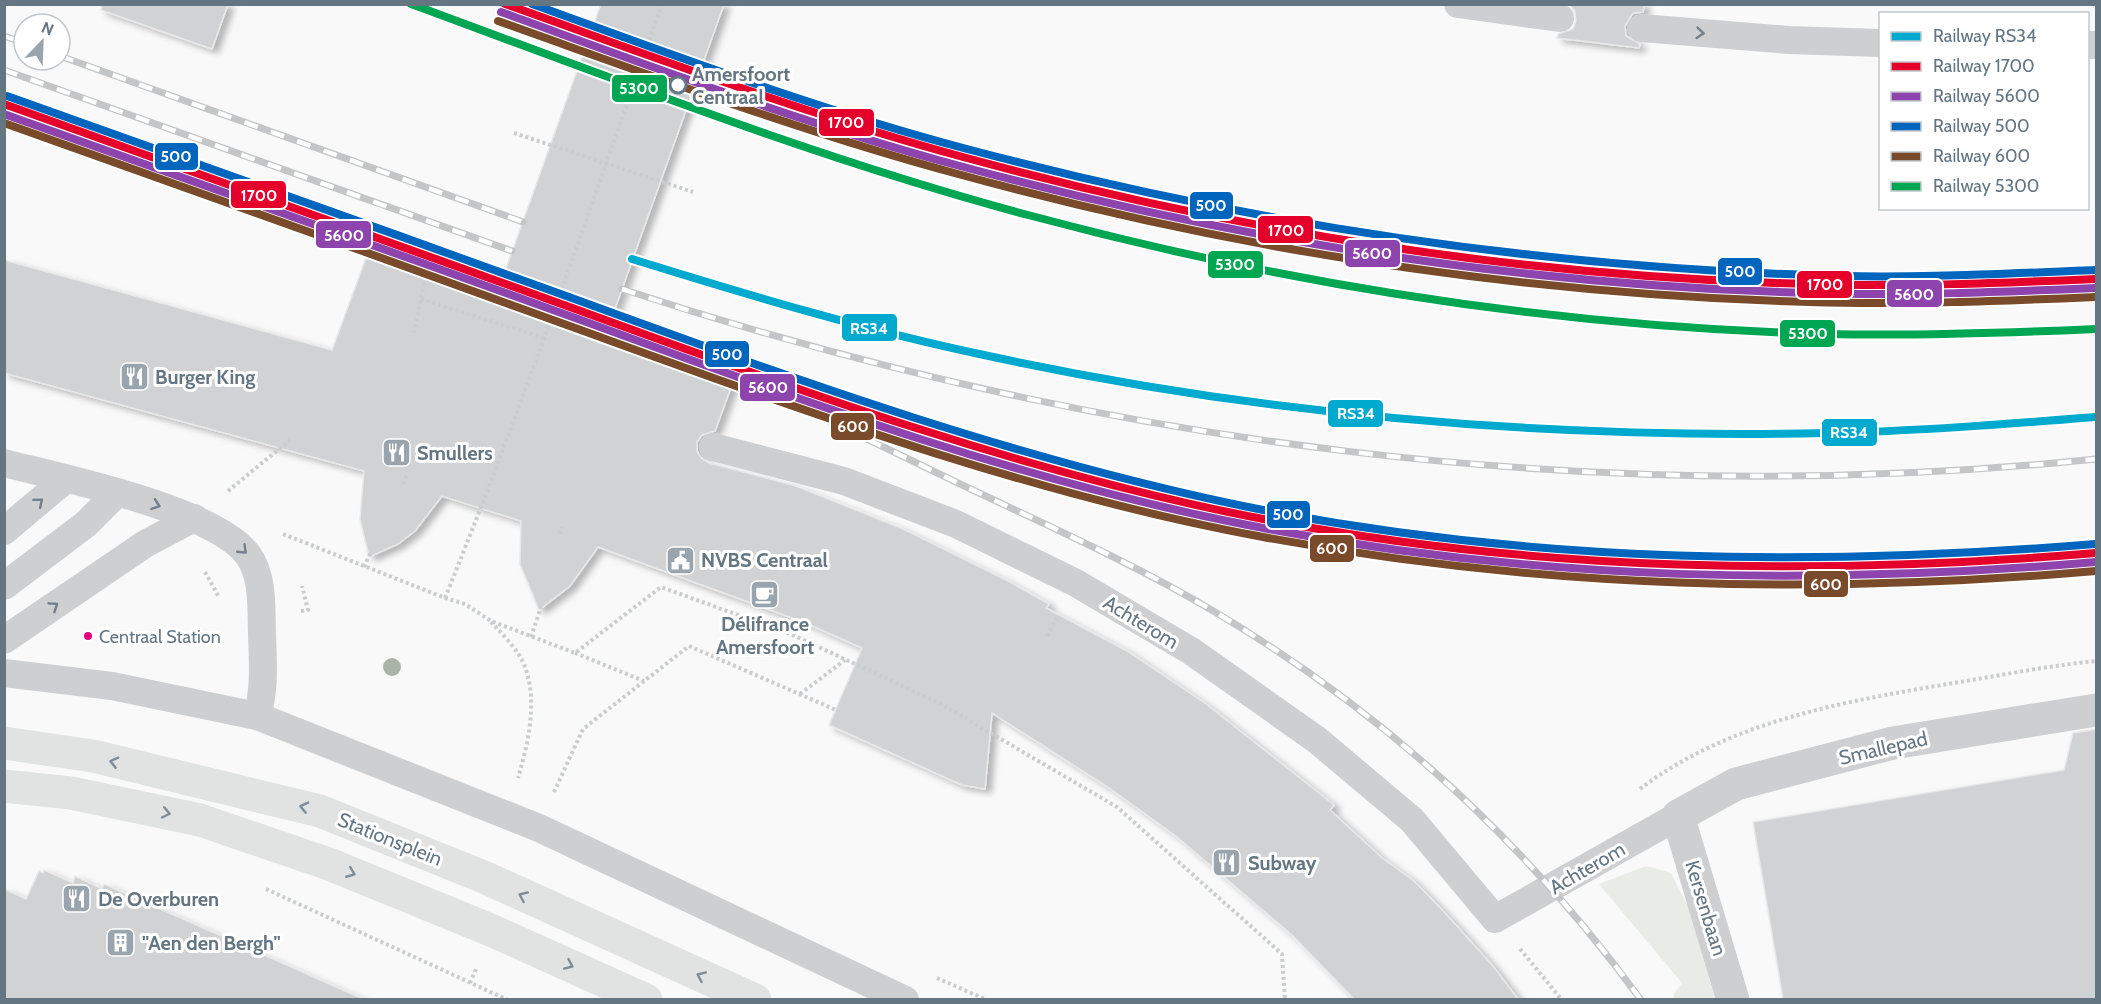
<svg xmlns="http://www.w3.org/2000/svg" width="2101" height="1004" font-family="Cabin,sans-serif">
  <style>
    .green { fill: #e8ebe6 }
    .building { fill: #d0d2d3; stroke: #e8e8e8; stroke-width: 1.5; filter: url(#shadow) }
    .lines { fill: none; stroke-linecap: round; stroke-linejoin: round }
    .path { stroke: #cbcccd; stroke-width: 4; stroke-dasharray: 3 3; stroke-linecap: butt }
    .service { stroke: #cecfd0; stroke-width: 28 }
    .tertiary { stroke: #cecfd0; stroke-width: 33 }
    .secondary { stroke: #e1e2e2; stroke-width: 33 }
    .rail-casing { stroke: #c3c5c6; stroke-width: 7 }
    .rail { stroke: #fff; stroke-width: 4.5; stroke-dasharray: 14; stroke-linecap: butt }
    .rail-1-casing { stroke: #fff; stroke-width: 12 }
    .rail-2-casing { stroke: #fff; stroke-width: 12 }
    .rail-3-casing { stroke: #fff; stroke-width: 12 }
    .rail-4-casing { stroke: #fff; stroke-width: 12 }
    .rail-5-casing { stroke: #fff; stroke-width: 12 }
    .rail-6-casing { stroke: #fff; stroke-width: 12 }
    .rail-1 { stroke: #00a9ce; stroke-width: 8 }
    .rail-2 { stroke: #e4002b; stroke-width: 8 }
    .rail-3 { stroke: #8e44ad; stroke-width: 8 }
    .rail-4 { stroke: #0065bd; stroke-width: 8 }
    .rail-5 { stroke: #7a4b2a; stroke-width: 8 }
    .rail-6 { stroke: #00a651; stroke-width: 8 }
    .tree { fill: #a9b3a7 }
    .oneway { stroke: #707f8b }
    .oneway2 { stroke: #7e8c96 }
    .stop-dot { fill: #fff; stroke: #657683; stroke-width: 3 }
    .bus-dot { fill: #e5007d; stroke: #fff; stroke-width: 2 }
    .labels { text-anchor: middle; stroke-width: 6; stroke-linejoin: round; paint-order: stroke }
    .bus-label { font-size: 18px; fill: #657683; stroke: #fff; text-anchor: start }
    .stop-label { font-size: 20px; font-weight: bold; fill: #657683; stroke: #fff; text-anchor: start }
    .poi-label { font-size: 20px; font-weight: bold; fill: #657683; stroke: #fff; text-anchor: start }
    .street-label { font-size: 20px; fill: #657683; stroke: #fff }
    .line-badge { stroke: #fff; stroke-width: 2 }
    .badge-label { font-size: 16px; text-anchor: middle; font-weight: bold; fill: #fff }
  </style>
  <defs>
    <filter id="shadow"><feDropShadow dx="6" dy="4" stdDeviation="3" flood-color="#0004"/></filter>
  </defs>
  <rect width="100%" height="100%" fill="#f9f9f9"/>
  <polygon class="green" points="1646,866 1671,873 1689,909 1715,999 1675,999 1673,995 1682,983 1599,884"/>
  <g class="building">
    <polygon points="102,4 228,4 212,49 101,10"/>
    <polygon points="601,4 724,4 613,314 670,334 662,356 733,382 715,431 702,435 697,442 697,451 701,458 709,463 796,486 903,529 1008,581 1049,604 1046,608 1127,651 1206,704 1334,805 1330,810 1382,858 1414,881 1445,913 1492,965 1518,999 1354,999 1292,935 1176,836 1108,787 992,713 985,789 962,785 829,725 862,648 806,623 598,547 570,586 539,610 520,564 521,521 442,496 415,531 398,544 369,557 360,519 364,471 4,373 4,260 332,350 369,250 441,276 449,255 504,274"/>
    <polygon points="1569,4 1644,4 1643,12 1633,13 1625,26 1626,36 1640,44 1639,48 1557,38 1558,34 1573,29 1576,21 1575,11"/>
    <polygon points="2097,729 2097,999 1783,999 1753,822 2064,770 2073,733"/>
    <polygon points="44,870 73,883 75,876 102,889 104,884 363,999 4,999 4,889 26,899 39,871 43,873"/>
  </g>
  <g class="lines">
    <g class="path">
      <polyline points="514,133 693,192"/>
      <polyline points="421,299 544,338"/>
      <polyline points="414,333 427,269"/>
      <polyline points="403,484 408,473"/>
      <polyline points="228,491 290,440"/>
      <polyline points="283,534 445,598 465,604 491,621 575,653 661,587 793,635 941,704 1117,807 1282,954 1285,1000"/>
      <polyline points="560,534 562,527"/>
      <polyline points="364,567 370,554"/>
      <polyline points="205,572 219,597"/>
      <path d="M445,598c79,-195 147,-395 217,-594"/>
      <polyline points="301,611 308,610 302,586"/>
      <path d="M491,622c12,13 28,28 34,45 13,35 3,77 -7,111"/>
      <polyline points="1047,636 1057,618"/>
      <polyline points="531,637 541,607"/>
      <polyline points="575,653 644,681"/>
      <polyline points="800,694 845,660"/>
      <path d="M1640,789c88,-67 201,-87 308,-105 49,-8 98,-18 148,-23"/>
      <polyline points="554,792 583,729 689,646 836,710"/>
      <polyline points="266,889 508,1000"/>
      <polyline points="1520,949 1562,1000"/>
      <polyline points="937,978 987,1000"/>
      <polyline points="470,983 476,969"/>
    </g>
    <g class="service">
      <polyline points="1458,4 1560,18"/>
      <polyline points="1641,28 1789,40 1880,43"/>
      <polyline points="2088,45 2096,45"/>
      <polyline points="713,447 844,481 956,524 1076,583 1191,651 1317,740 1412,820 1495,919 1678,816"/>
      <path d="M4,463c58,15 210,46 244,92 16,22 13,55 14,80 1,28 3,54 -5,81"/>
      <polyline points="4,531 66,479"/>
      <polyline points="4,586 86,524 117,493"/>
      <polyline points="4,640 145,544 194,518"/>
      <polyline points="4,673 112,686 257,716 539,828 905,1000"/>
    </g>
    <polyline class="tertiary" points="1733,1000 1678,816 1736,784 1893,743 2096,710"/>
    <g class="secondary">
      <polyline points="4,743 93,756 320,811 486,878 755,1000"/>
      <polyline points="4,786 71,793 200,820 329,864 493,931 646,1000"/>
    </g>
    <defs>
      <g id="rail">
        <polyline points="4,36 24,43"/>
        <polyline points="60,56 523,222"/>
        <polyline points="4,70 512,251"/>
        <path d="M622,289c474,156 977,221 1474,170"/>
        <path d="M665,346c99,43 196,90 293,137 86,41 175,80 257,129 167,99 311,230 426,388"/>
      </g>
    </defs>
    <use href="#rail" class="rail-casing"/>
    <use href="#rail" class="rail"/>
    <defs>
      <path id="rail-1" d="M632,259c116,36 233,71 352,96 276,60 562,84 844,78 90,-2 179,-9 268,-16"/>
      <g id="rail-2">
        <path d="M505,4c152,54 303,111 458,153 276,75 561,120 847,127 95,3 191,-1 286,-5"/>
        <path d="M4,104c188,67 376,134 563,202 228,83 457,167 696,213 275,53 554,57 833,34"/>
      </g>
      <g id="rail-3">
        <path d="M501,12c152,55 303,112 459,154 277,75 562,119 849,127 96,3 192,-1 287,-5"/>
        <path d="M4,114c192,68 383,136 574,205 224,82 450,165 685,209 278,53 553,58 833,34"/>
      </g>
      <g id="rail-4">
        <path d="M532,4c144,52 287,106 435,145 275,73 555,116 840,126 96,4 192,-1 289,-5"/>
        <path d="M7,96c187,67 375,133 562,201 227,83 456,166 694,213 275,53 554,57 832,34"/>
      </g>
      <g id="rail-5">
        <path d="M498,21c152,54 304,111 460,153 277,76 563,120 851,128 96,3 192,-1 287,-5"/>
        <path d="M4,123c192,69 383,136 574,206 224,81 450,165 685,208 280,52 551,58 833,34"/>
      </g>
      <path id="rail-6" d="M411,4c204,75 407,155 617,211 261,70 529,112 799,119 89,2 179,-1 269,-5"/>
    </defs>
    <use href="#rail-1" class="rail-1-casing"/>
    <use href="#rail-2" class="rail-2-casing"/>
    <use href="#rail-3" class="rail-3-casing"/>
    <use href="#rail-4" class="rail-4-casing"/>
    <use href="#rail-5" class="rail-5-casing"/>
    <use href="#rail-6" class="rail-6-casing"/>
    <use href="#rail-1" class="rail-1"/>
    <use href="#rail-2" class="rail-2"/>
    <use href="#rail-3" class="rail-3"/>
    <use href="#rail-4" class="rail-4"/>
    <use href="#rail-5" class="rail-5"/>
    <use href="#rail-6" class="rail-6"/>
  </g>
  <circle class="tree" cx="392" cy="667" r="9"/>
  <defs><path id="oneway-chevron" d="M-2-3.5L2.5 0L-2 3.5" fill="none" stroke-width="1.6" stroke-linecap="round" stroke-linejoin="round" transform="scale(1.5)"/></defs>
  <g class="oneway">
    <use href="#oneway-chevron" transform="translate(1700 33) rotate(5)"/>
    <use href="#oneway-chevron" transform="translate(39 502) rotate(-40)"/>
    <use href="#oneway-chevron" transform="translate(156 505) rotate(19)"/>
    <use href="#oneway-chevron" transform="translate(243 550) rotate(44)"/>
    <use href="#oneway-chevron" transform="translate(54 606) rotate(-34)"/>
  </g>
  <g class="oneway2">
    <use href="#oneway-chevron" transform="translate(114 762) rotate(-166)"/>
    <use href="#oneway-chevron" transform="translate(304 807) rotate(-167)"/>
    <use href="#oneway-chevron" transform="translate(166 813) rotate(12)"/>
    <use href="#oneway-chevron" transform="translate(351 873) rotate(22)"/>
    <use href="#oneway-chevron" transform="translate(523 896) rotate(-156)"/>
    <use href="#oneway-chevron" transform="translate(569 965) rotate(24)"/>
    <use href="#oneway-chevron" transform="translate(701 976) rotate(-156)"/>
  </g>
  <defs>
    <symbol id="restaurant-square" viewBox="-11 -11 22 22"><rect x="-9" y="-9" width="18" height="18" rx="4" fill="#99a4ac" stroke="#fff"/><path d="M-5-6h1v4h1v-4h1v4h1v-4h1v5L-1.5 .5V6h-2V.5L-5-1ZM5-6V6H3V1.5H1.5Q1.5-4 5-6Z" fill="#fff"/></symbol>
    <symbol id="civic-square" viewBox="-11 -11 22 22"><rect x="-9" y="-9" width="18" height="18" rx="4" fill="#99a4ac" stroke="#fff"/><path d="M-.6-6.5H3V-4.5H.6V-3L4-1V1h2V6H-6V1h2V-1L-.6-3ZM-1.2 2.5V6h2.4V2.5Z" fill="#fff"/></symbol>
    <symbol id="cafe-square" viewBox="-11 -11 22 22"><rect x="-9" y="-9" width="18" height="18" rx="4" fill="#99a4ac" stroke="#fff"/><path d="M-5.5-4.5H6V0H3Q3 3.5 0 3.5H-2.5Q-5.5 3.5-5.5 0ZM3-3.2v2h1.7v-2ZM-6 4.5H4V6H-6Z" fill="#fff"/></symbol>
    <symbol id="building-square" viewBox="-11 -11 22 22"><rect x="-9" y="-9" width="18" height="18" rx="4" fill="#99a4ac" stroke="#fff"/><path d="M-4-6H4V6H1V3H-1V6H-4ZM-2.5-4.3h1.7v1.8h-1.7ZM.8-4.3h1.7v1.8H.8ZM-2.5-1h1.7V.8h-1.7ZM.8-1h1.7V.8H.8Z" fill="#fff"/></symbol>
  </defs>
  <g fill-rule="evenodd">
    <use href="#restaurant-square" x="118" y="360" width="33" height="33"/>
    <use href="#restaurant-square" x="380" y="436" width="33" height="33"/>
    <use href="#civic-square" x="664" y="544" width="33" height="33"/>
    <use href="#cafe-square" x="748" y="578" width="33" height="33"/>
    <use href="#restaurant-square" x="1210" y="846" width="33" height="33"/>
    <use href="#restaurant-square" x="60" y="882" width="33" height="33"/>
    <use href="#building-square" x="104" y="926" width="33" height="33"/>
  </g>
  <circle class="stop-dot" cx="678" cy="85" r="8"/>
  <circle class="bus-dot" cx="88" cy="636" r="5"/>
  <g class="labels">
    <g class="bus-label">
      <text x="99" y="643">Centraal Station</text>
    </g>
    <g class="stop-label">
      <text x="692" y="81">Amersfoort<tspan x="692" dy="23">Centraal</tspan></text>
    </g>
    <g class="poi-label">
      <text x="155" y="384">Burger King</text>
      <text x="417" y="460">Smullers</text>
      <text x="701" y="567">NVBS Centraal</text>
      <text x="765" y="631" text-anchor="middle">Délifrance<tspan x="765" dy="23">Amersfoort</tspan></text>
      <text x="1248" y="870">Subway</text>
      <text x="98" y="906">De Overburen</text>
      <text x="142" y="950">"Aen den Bergh"</text>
    </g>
    <g class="street-label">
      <text transform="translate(1141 622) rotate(31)" y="7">Achterom</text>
      <text transform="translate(1883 748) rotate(-13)" y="7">Smallepad</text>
      <text transform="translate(390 839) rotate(22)" y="7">Stationsplein</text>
      <text transform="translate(1587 868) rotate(-30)" y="7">Achterom</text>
      <text transform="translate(1706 908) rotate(73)" y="7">Kersenbaan</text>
    </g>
  </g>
  <g class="line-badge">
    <rect x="611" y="74" width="57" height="29" rx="6" fill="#00a651"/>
    <rect x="818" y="108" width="57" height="29" rx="6" fill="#e4002b"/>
    <rect x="154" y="142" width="45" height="29" rx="6" fill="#0065bd"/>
    <rect x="230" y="180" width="57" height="29" rx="6" fill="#e4002b"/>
    <rect x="1189" y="191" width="45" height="29" rx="6" fill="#0065bd"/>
    <rect x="1257" y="215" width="57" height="29" rx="6" fill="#e4002b"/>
    <rect x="315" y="220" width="57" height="29" rx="6" fill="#8e44ad"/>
    <rect x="1344" y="239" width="57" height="29" rx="6" fill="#8e44ad"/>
    <rect x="1207" y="250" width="57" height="29" rx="6" fill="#00a651"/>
    <rect x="1717" y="257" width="46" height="29" rx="6" fill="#0065bd"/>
    <rect x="1796" y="270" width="57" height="29" rx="6" fill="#e4002b"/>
    <rect x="1886" y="279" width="57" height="29" rx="6" fill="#8e44ad"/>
    <rect x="841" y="313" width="57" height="29" rx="6" fill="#00a9ce"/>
    <rect x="1779" y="319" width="57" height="29" rx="6" fill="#00a651"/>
    <rect x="704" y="340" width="46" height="28" rx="6" fill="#0065bd"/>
    <rect x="739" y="373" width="57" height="29" rx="6" fill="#8e44ad"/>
    <rect x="1327" y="399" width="57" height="29" rx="6" fill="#00a9ce"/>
    <rect x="830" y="412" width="45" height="29" rx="6" fill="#7a4b2a"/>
    <rect x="1821" y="418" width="57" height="29" rx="6" fill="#00a9ce"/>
    <rect x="1266" y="500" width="45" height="29" rx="6" fill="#0065bd"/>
    <rect x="1309" y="534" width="46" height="29" rx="6" fill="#7a4b2a"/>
    <rect x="1803" y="570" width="46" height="28" rx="6" fill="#7a4b2a"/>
  </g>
  <g class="badge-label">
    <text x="639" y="94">5300</text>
    <text x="846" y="128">1700</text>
    <text x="176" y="162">500</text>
    <text x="259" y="201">1700</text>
    <text x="1211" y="211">500</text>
    <text x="1286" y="236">1700</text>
    <text x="344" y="241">5600</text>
    <text x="1372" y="259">5600</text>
    <text x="1235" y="270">5300</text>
    <text x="1740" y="277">500</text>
    <text x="1825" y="290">1700</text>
    <text x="1914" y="300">5600</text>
    <text x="869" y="334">RS34</text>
    <text x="1808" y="339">5300</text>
    <text x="727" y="360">500</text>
    <text x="768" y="393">5600</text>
    <text x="1356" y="419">RS34</text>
    <text x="853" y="432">600</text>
    <text x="1849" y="438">RS34</text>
    <text x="1288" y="520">500</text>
    <text x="1332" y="554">600</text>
    <text x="1826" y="590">600</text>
  </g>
  <rect width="2101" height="1004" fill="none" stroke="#657683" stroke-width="12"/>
  <rect x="1879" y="12" width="210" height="198" fill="#ffffff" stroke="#c1c8cd" stroke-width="1.5"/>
  <rect x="1891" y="32" width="30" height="9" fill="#00a9ce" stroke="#c1c8cd" stroke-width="1.5"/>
  <text x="1933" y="42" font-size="18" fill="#657683">Railway RS34</text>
  <rect x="1891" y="62" width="30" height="9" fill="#e4002b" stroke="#c1c8cd" stroke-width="1.5"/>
  <text x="1933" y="72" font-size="18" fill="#657683">Railway 1700</text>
  <rect x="1891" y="92" width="30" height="9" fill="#8e44ad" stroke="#c1c8cd" stroke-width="1.5"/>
  <text x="1933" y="102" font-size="18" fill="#657683">Railway 5600</text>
  <rect x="1891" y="122" width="30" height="9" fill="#0065bd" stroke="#c1c8cd" stroke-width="1.5"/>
  <text x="1933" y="132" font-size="18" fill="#657683">Railway 500</text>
  <rect x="1891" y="152" width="30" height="9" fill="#7a4b2a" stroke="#c1c8cd" stroke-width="1.5"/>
  <text x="1933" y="162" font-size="18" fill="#657683">Railway 600</text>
  <rect x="1891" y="182" width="30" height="9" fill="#00a651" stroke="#c1c8cd" stroke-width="1.5"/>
  <text x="1933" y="192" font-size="18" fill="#657683">Railway 5300</text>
  <g transform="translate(42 42) rotate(23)"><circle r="28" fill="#ffffff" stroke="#c1c8cd" stroke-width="1.5"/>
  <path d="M0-4.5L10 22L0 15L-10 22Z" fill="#99a4ac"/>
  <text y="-9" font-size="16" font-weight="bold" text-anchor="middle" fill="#657683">N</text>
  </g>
</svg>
